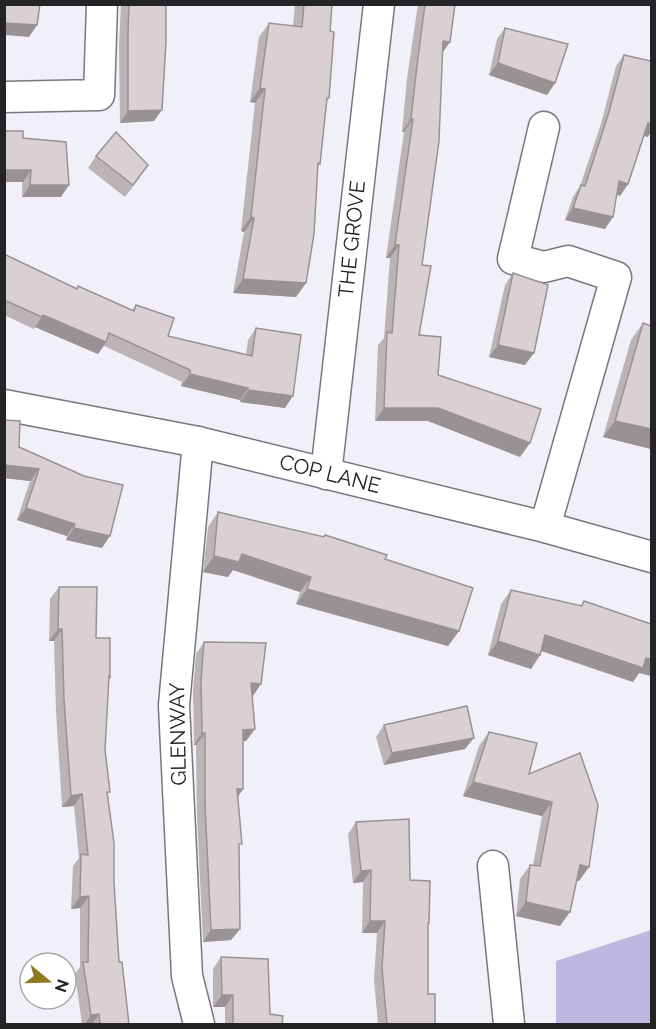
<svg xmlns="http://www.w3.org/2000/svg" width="656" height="1029" font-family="Raleway,sans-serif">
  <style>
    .green { fill: #bdb8df }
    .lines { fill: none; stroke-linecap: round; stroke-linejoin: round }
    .minor-casing { stroke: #787780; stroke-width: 33 }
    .minor { stroke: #fff; stroke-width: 30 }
    .wall { fill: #bbb3b6 }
    .shaded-wall { fill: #999294 }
    .building { fill: #dad0d4; stroke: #999294; stroke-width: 1.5 }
    .labels { text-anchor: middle; stroke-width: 4.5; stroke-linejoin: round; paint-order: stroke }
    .street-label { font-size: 21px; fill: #242427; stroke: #fff }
  </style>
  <rect width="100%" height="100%" fill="#f1f0f9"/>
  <polygon class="green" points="651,930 651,1024 556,1024 556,961"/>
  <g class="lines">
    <defs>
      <g id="minor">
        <polyline points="4,97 99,95 102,4"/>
        <polyline points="544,127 513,259 544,267 568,261 616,277 545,527"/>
        <polyline points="4,405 198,442 545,527 652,557"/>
        <polyline points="198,442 174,705 187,976 199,1024"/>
        <polyline points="326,474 379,4"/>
        <polyline points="493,866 509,1024"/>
      </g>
    </defs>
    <use href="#minor" class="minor-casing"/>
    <use href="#minor" class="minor"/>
  </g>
  <g class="wall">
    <polygon points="121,4 166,4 154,121 120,123 119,46"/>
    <polygon points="295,4 332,4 330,31 329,98 327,101 318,167 306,283 296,297 233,293 244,232 241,231 255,103 250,102 259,37 269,23 293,26"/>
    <polygon points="418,4 455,4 443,52 422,265 419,335 438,375 530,443 520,457 428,421 375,421 378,345 384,338 390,258 386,258 404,132 402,132 407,78"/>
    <polygon points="505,28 555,83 547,95 489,75 497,39"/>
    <polygon points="624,55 648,137 644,136 628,184 620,196 617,194 605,229 565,220 573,197 580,186 601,124 616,66"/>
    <polygon points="23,138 61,197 22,197"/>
    <polygon points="96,156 140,177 125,197 88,168"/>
    <polygon points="4,254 76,289 78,286 132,310 136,305 168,336 246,355 248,340 256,328 285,408 240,402 240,400 181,386 182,382 104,346 98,354 35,327 34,329 4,315"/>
    <polygon points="513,273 525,365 489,357 505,285"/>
    <polygon points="643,323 651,449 603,437 631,340"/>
    <polygon points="4,420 19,447 102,548 66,540 67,536 17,520 30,481 4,478"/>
    <polygon points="218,512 324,537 325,535 385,559 459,631 448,646 296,604 300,592 233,570 228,577 203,572 208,527"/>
    <polygon points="59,587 96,638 110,677 109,679 105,750 119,962 129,1024 82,1024 75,974 80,967 80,908 71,909 73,866 79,858 74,806 62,807 56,712 54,641 49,641 50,599"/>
    <polygon points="511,590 581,606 584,601 639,673 633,682 541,651 540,655 531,669 488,655 501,604"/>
    <polygon points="204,642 253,696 252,696 255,729 246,741 243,741 243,789 237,798 239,848 240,929 231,940 203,942 197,816 196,745 194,745 193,691 196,654"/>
    <polygon points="384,725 465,749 384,765 376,737"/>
    <polygon points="489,732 529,774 580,753 579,881 577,881 560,926 516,916 520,879 530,865 533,865 542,816 463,796 479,746"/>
    <polygon points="356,822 410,880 428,925 428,994 435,1024 378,1024 374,980 377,933 362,933 363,882 353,883 348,834"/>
    <polygon points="221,957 270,1014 282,1024 225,1024 225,1007 213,1007 213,969"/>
  </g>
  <g class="shaded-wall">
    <polygon points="4,23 37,25 29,37 4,35"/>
    <polygon points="443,41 450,42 441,55"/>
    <polygon points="498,63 555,83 547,95 489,75"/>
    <polygon points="260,88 265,89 255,103 250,102"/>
    <polygon points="162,110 154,121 120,123 128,111"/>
    <polygon points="411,119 413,119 404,132 402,132"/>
    <polygon points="648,123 651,124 651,132 648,137 640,135"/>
    <polygon points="4,170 31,170 23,182 4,182"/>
    <polygon points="619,181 628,184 620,196 611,192"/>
    <polygon points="30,185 69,185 61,197 22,197"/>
    <polygon points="573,208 613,217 605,229 565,220"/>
    <polygon points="251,217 254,218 244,232 241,231"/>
    <polygon points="395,245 399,245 390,258 386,258"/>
    <polygon points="243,279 306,283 296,297 233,293"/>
    <polygon points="43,315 106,342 98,354 35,327"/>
    <polygon points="498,345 534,353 525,365 489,357"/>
    <polygon points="190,374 248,388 240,400 181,386"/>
    <polygon points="248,390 293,396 285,408 240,402"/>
    <polygon points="384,408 438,408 530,443 520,457 428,421 375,421"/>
    <polygon points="615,421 651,429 651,449 603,437"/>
    <polygon points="4,465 39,469 30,481 4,478"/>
    <polygon points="26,508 75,524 67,536 17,520"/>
    <polygon points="74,528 110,536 102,548 66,540"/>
    <polygon points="242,554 311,577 300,592 233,570 228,577 203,572 214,556"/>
    <polygon points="307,589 459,631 448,646 296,604"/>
    <polygon points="58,629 62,629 54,641 49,641"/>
    <polygon points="545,635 651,659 651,676 639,673 633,682 536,649"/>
    <polygon points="498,641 540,655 531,669 488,655"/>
    <polygon points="251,683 261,684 253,696 242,695"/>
    <polygon points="255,729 246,741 235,742 243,730"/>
    <polygon points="202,733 205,733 196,745 194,745"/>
    <polygon points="474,738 465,749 384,765 392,753"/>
    <polygon points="473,782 552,802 542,816 463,796"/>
    <polygon points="237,789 243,789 235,801"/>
    <polygon points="82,794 74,806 62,807 71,796"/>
    <polygon points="580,865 589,867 579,881 571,879"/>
    <polygon points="371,870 363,882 353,883 361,871"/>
    <polygon points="89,896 80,908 71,909 80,897"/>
    <polygon points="526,902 570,912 560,926 516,916"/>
    <polygon points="370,921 385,921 377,933 362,933"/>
    <polygon points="240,929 231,940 203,942 211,930"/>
    <polygon points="222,995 233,995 225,1007 213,1007"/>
    <polygon points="99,1014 92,1024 85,1024 91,1015"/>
  </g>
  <g class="building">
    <polygon points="4,4 40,4 37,25 4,23"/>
    <polygon points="129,4 166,4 166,41 162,110 128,111 128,34"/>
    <polygon points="304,4 332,4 330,31 334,32 329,98 327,98 320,164 318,163 314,234 306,283 243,279 254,218 251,217 265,89 260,88 269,23 302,27"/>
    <polygon points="425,4 455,4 450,42 443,41 439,141 422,265 431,266 419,335 441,337 438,375 541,409 530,443 438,408 384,408 387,332 392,333 399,245 395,245 413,119 411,119 417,65"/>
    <polygon points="505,28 568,44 555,83 498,63"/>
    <polygon points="624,55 651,61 651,124 648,123 628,184 619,181 613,217 573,208 581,185 585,186 609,112"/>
    <polygon points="4,131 23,131 23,138 66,142 69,185 30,185 31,170 4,170"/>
    <polygon points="116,132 148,165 133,185 96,156"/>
    <polygon points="4,254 77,289 78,286 134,311 136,305 174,318 168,336 252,356 256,328 301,335 293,396 248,390 248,388 190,374 190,370 109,333 106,342 43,315 42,317 4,300"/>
    <polygon points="513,273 548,285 534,353 498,345"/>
    <polygon points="643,323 651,326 651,429 615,421"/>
    <polygon points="4,420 20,421 19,447 84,476 123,485 110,536 74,528 75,524 26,508 39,469 4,465"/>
    <polygon points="218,512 324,537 325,535 387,555 385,559 473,588 459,631 307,589 311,577 242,554 239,562 214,556"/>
    <polygon points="59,587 97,587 96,638 110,638 110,677 109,676 105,750 110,792 107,792 114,843 114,883 119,962 122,962 129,1024 100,1024 99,1014 91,1015 83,962 88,962 89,896 80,897 81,854 88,855 82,794 71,796 64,700 62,629 58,629"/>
    <polygon points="511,590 582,606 584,601 651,624 651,659 646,658 643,668 545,635 540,655 498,641"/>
    <polygon points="204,642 266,643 261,684 251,683 255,729 243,730 243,789 237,789 242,844 239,844 240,929 211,930 205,804 205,733 202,733 201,680"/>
    <polygon points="467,706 474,738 392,753 384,725"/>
    <polygon points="489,732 537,743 529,774 580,753 598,805 589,867 580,865 570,912 526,902 530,865 540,866 552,802 473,782"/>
    <polygon points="409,819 410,880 430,881 429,923 428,923 428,994 435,994 435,1024 387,1024 382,968 385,921 370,921 371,870 361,871 356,822"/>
    <polygon points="221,957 268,959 270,1014 283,1016 282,1024 233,1024 233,995 222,995"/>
  </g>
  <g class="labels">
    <g class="street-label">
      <text transform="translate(352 239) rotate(-84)" y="7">THE GROVE</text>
      <text transform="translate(330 474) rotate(14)" y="7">COP LANE</text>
      <text transform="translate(178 734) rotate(-91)" y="7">GLENWAY</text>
    </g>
  </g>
  <rect width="656" height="1029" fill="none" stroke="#242427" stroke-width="12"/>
  <g transform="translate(48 981) rotate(109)"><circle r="28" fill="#ffffff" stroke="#a7a7a9" stroke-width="1.5"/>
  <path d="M0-4.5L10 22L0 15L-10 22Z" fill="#8f791f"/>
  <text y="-9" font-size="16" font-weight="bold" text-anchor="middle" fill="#242427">N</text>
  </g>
</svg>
